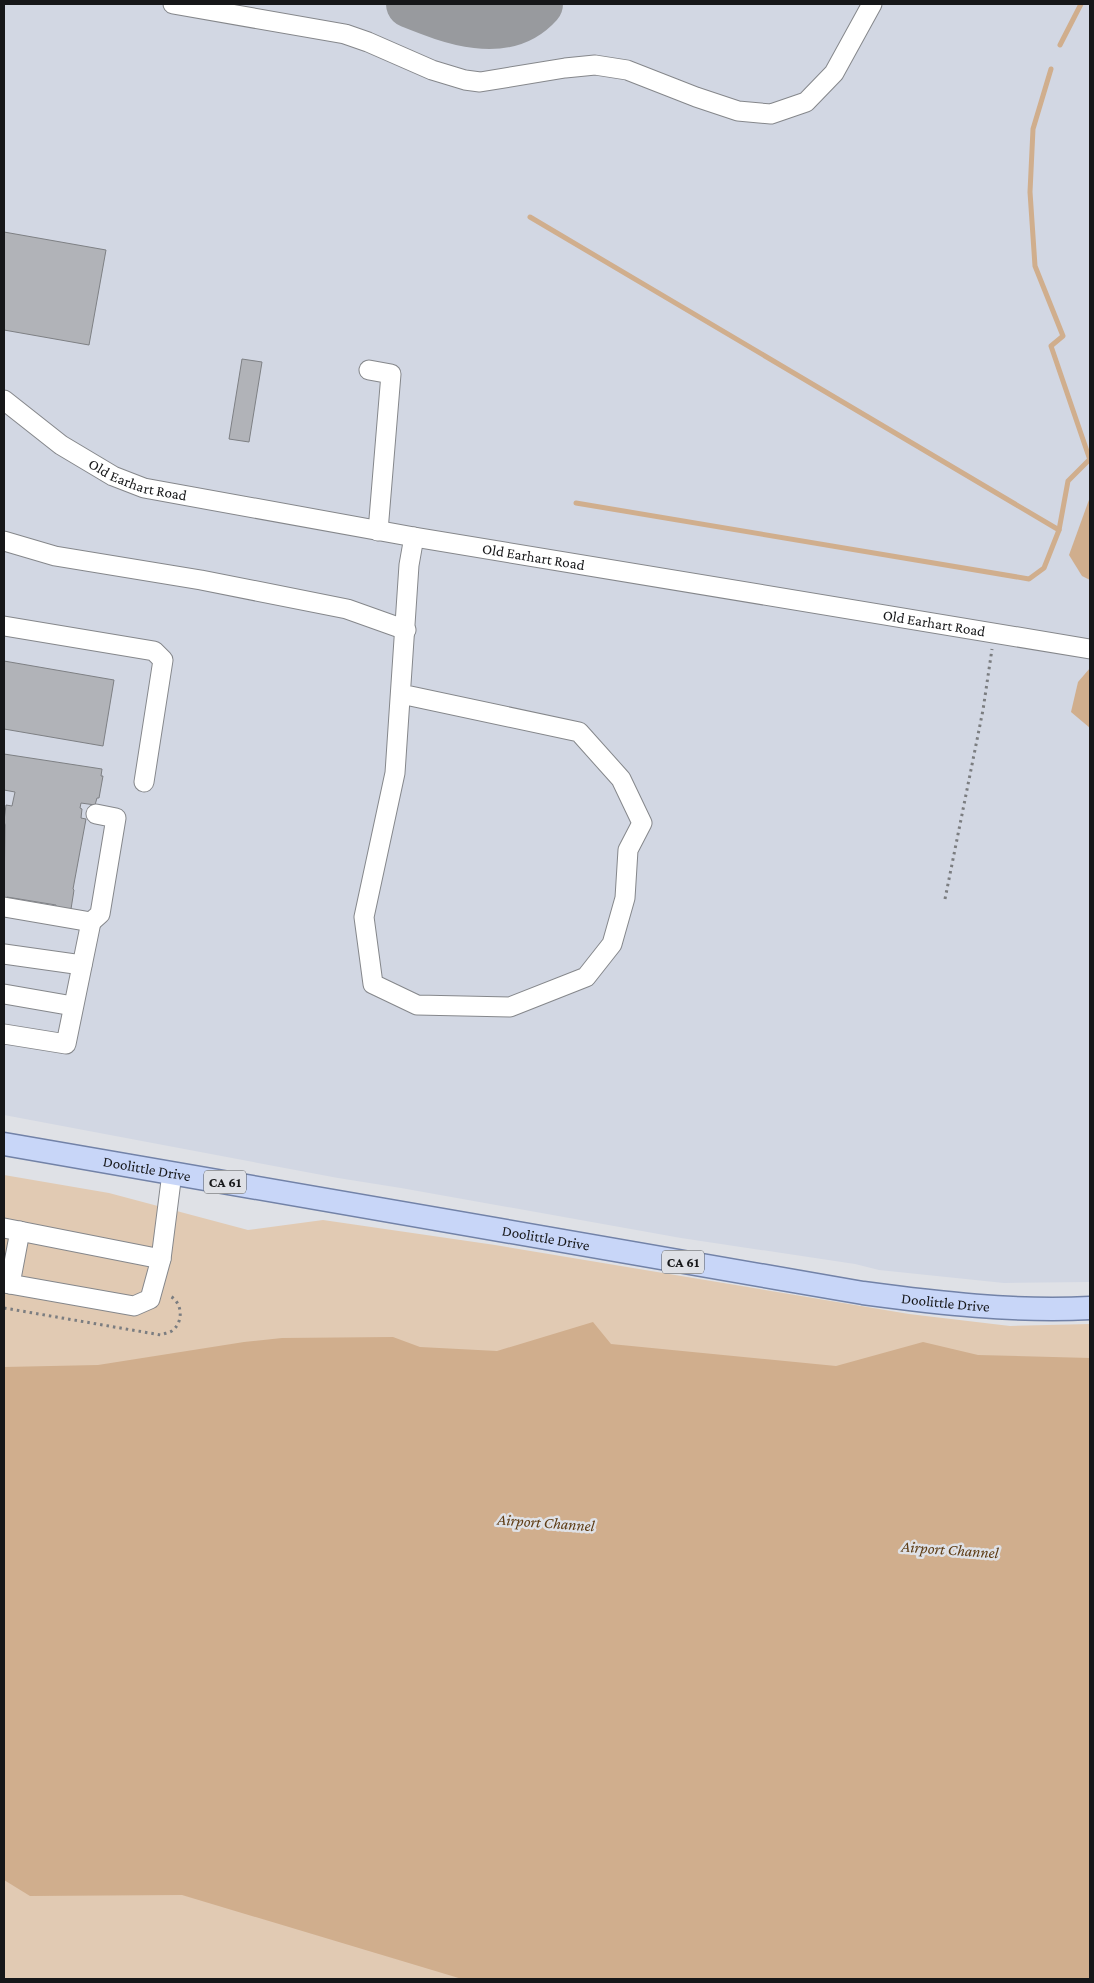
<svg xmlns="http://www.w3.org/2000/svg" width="1094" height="1983" font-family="'Crimson Pro',serif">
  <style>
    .built { fill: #d2d7e3 }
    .green { fill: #e1cab3 }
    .water { fill: #d0ae8d }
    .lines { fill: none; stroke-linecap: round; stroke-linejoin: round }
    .stream { stroke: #d0ae8d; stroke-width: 5 }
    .taxiway { stroke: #989a9e; stroke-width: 48 }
    .building { fill: #b1b3b8; stroke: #7e8084 }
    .minor-casing { stroke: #85878b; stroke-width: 21 }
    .major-casing { stroke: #7282a7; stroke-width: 25 }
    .path { stroke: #7b7d80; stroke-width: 3; stroke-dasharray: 2.5 4; stroke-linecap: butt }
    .minor { stroke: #fff; stroke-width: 19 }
    .major { stroke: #c8d6f8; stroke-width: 22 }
    .labels { text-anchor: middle; stroke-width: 5; stroke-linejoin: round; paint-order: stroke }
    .shield { fill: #dfe1e6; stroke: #525456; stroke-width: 1 }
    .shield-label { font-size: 14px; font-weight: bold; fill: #161719 }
    .street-label { font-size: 15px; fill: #161719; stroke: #dfe1e6 }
    .water-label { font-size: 16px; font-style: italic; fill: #5d3b13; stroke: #dfe1e6 }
  </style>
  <rect width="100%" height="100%" fill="#dfe1e6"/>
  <polygon class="built" points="4,4 1090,4 1090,1282 1004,1283 879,1270 855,1264 681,1238 401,1188 338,1178 4,1115"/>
  <polygon class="green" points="4,1175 109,1193 248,1230 323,1220 495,1245 909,1314 1010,1326 1090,1324 1090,1979 4,1979"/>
  <g class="water">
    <polygon points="1090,497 1090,580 1082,576 1069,555"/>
    <polygon points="1090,668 1090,728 1071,712 1078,682"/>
    <polygon points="593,1322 611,1344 836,1366 923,1342 978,1355 1090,1358 1090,1979 462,1979 182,1895 30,1896 4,1880 4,1367 98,1365 244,1342 282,1338 393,1337 420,1347 497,1351"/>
  </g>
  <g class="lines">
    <g class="stream">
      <polyline points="1060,45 1081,4"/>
      <polyline points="1051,69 1033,129 1030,192 1035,266 1063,336 1051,346 1090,460"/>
      <polyline points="530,217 1059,530 1068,481 1089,460"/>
      <polyline points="576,503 1029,579 1044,568 1059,530"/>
    </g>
    <path class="taxiway" d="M410,4c40,16 95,38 129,0"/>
  </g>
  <g class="building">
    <polygon points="4,232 106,250 89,345 4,330"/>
    <polygon points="242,359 262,362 249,442 229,439"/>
    <polygon points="4,661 114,680 103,746 4,729"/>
    <polygon points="4,754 102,769 101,776 103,776 99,798 97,798 95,805 81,803 80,808 82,809 81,818 86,819 73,889 74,890 71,909 56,907 56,905 7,897 7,899 4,898 5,825 4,821 6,805 12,806 15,792 4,790"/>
  </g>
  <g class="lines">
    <defs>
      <g id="minor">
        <polyline points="173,4 345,34 368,42 432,70 465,80 480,82 565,68 595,65 627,70 696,97 738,111 771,114 806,102 834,73 872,4"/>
        <polyline points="369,370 391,374 378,531"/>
        <path id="s1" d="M4,400l57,45 52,31 31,12 270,49 676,112"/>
        <polyline points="4,541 55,556 201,580 347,609 406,630"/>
        <polyline points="4,626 154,651 163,660 144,782"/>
        <polyline points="401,694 579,732 621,779 642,823 628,850 625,898 612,944 586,977 510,1007 417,1005 373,984 364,917 395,773 409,565 414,537"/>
        <polyline points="4,907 91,922 100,914 116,818 96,814"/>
        <polyline points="4,954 82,965"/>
        <polyline points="4,994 73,1006"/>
        <polyline points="4,1034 66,1044 91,922"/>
        <polyline points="4,1228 161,1259"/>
        <polyline points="4,1283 134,1306 150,1299 161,1259 172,1173"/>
        <polyline points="10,1284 20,1231"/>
      </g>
      <g id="major">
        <path id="s2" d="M4,1144l859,149c75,10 151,19 227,15"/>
      </g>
    </defs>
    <use href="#minor" class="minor-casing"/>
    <use href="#major" class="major-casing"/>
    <g class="path">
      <polyline points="945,899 983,710 992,649"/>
      <path d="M4,1308l157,27c4,-2 9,-2 12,-5 11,-9 9,-28 -3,-34"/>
    </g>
    <use href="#minor" class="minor"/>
    <use href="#major" class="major"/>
  </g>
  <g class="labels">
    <g class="shield">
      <rect x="204" y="1170.5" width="42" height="23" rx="4"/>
      <rect x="662" y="1250.5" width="42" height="23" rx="4"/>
    </g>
    <g class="shield-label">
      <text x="225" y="1187">CA 61</text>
      <text x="683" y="1267">CA 61</text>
    </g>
    <g class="street-label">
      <text dy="5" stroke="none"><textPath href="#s1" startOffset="158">Old Earhart Road</textPath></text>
      <text dy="5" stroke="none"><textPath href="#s1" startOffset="562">Old Earhart Road</textPath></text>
      <text dy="5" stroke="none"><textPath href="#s1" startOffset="968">Old Earhart Road</textPath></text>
      <text dy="5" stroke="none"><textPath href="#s2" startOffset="145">Doolittle Drive</textPath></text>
      <text dy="5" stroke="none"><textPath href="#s2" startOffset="550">Doolittle Drive</textPath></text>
      <text dy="5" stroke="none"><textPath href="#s2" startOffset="955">Doolittle Drive</textPath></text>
    </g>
    <g class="water-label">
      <text transform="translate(546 1522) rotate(4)" y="6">Airport Channel</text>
      <text transform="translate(950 1549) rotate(4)" y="6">Airport Channel</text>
    </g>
  </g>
  <rect width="1094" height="1983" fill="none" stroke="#161719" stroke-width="10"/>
</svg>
